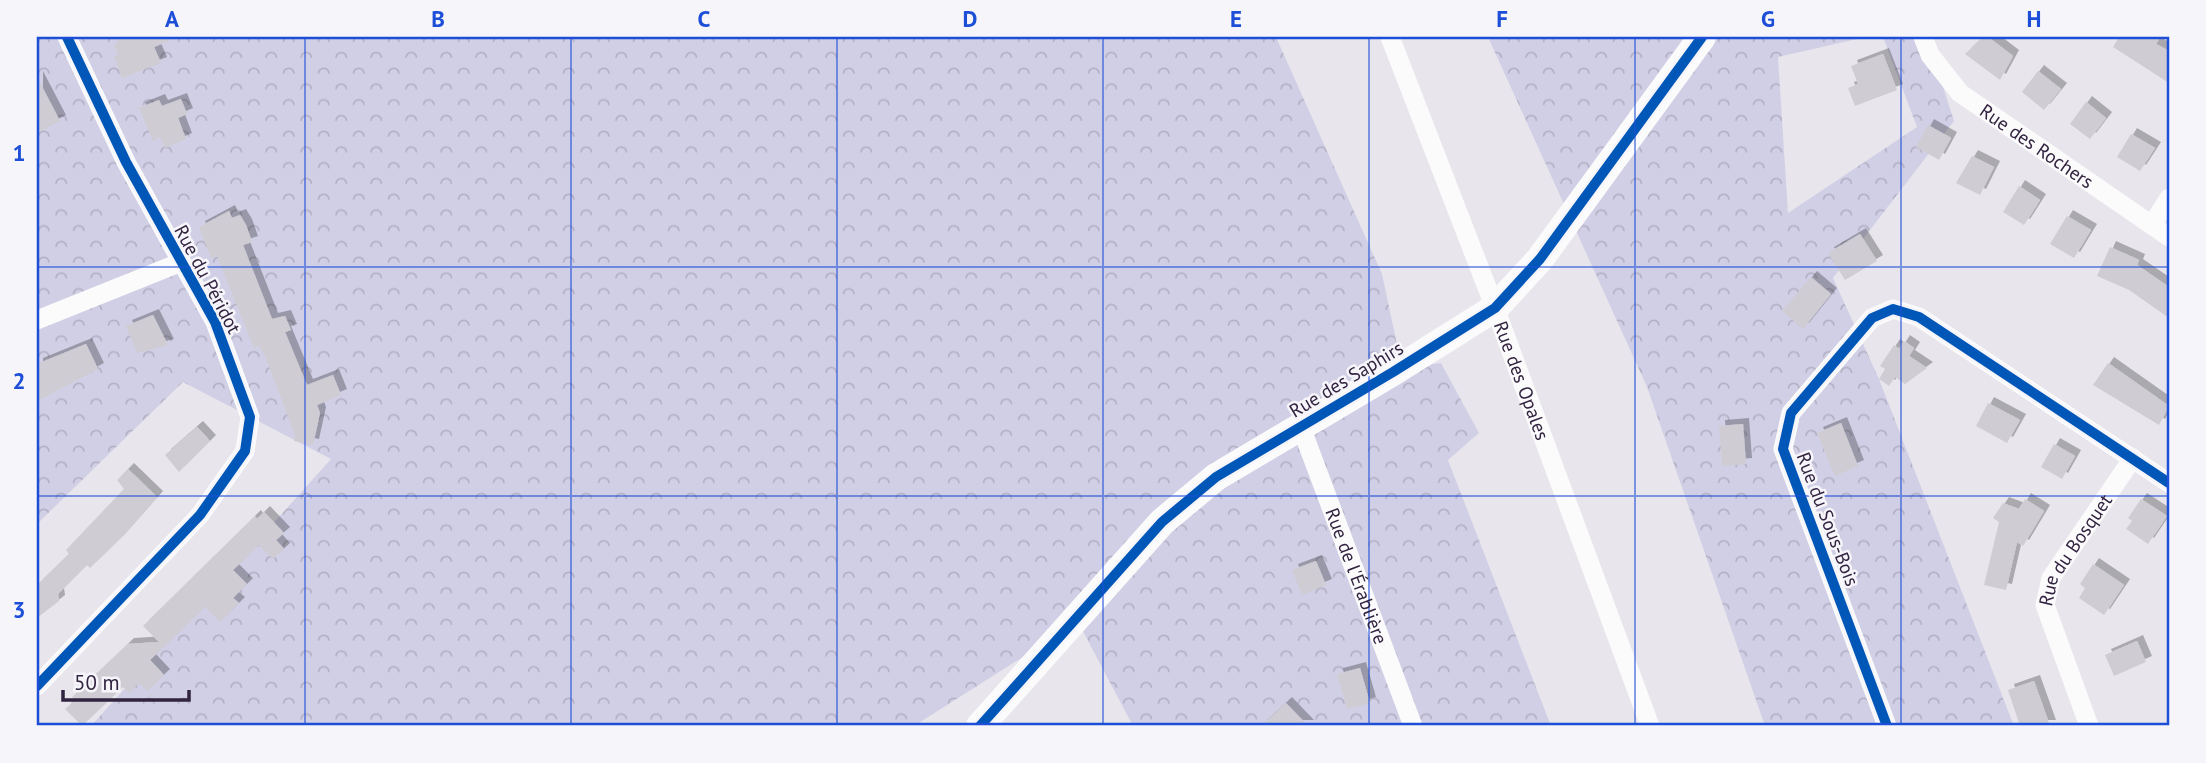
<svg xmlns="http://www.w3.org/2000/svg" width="2206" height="763" font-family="'PT Sans',sans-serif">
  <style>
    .forest { fill: url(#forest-crowns) }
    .building { fill: #cfcdd3; filter: url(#shadow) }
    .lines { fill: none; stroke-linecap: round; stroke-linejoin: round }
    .street { stroke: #fcfbfc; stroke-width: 19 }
    .secondary { stroke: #fcfbfc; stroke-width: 28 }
    .cycleway-casing { stroke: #f6f5fa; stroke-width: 15 }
    .cycleway { stroke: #0057b8; stroke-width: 10 }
    .grid { fill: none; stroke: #1d4ed8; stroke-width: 2; stroke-opacity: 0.55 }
    .labels { text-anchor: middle; stroke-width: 5; stroke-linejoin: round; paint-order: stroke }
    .street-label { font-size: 19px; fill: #322340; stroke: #f6f5fa }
    .neatline { fill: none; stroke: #1d4ed8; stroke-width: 2.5 }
    .grid-label { font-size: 23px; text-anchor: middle; font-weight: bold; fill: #1d4ed8 }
  </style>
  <defs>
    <pattern id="forest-crowns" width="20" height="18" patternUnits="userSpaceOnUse" patternTransform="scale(1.75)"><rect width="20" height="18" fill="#d1cfe5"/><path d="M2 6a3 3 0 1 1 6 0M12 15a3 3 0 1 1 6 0" fill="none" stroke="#b4b1c6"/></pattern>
    <filter id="shadow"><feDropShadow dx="6" dy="-6" stdDeviation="0" flood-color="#0004"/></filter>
  </defs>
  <rect width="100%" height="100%" fill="#e8e6ec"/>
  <g class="forest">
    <polygon points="37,37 1276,37 1382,274 1402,368 1441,363 1479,433 1448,460 1551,726 1133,726 1078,622 914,726 91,726 331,459 183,382 37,524"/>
    <polygon points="1488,37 1866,37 1778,57 1788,213 1917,127 1883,37 1927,37 1954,121 1833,278 1879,379 2014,726 1765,726 1647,387"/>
  </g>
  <g class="building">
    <polygon points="116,37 178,37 154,47 161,63 122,78 114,56 118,55 114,45 119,43"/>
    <polygon points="1983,37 1988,37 2013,56 2000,80 1965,54"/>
    <polygon points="2119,37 2160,37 2156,44 2169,51 2169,83 2113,47"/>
    <polygon points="1883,54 1897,90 1855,106 1848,88 1858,84 1851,66"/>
    <polygon points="2038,71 2061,89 2044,110 2022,92"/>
    <polygon points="37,77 60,121 37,133"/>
    <polygon points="181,99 187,114 178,118 186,139 165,148 160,137 153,141 139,108 159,100 162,106"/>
    <polygon points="2086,102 2106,118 2090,139 2070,124"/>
    <polygon points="1928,125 1951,138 1939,160 1916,147"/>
    <polygon points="2131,134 2155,148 2140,171 2117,157"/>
    <polygon points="1972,156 1994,167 1980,195 1956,183"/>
    <polygon points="2019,186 2040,200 2024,225 2003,212"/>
    <polygon points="229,211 232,218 240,215 246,225 252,242 243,245 272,319 285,316 291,330 285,332 307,385 333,375 341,395 317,405 320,413 313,445 294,441 295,435 265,356 259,346 254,348 217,256 211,258 199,227"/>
    <polygon points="2067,216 2091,230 2074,258 2050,244"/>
    <polygon points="1860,234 1877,261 1845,280 1828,253"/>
    <polygon points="2110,247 2139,260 2137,265 2169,287 2169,318 2129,290 2097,276"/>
    <polygon points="1811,277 1831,294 1803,329 1782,311"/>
    <polygon points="153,315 168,345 137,353 126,326"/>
    <polygon points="1904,341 1914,348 1909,356 1927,368 1905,384 1895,377 1889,386 1879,379 1885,369 1880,366 1894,345 1899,349"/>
    <polygon points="86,344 98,369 37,401 37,364"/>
    <polygon points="2108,363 2169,406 2159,425 2093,385"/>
    <polygon points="1988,403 2020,420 2007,443 1976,426"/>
    <polygon points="1841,423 1858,466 1835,476 1817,433"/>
    <polygon points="1743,424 1746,464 1722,466 1719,426"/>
    <polygon points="197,427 210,441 179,472 165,455"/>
    <polygon points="2054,444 2075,456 2062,479 2041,467"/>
    <polygon points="128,469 157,497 118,541 90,568 87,565 58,594 59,601 37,618 37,585 69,554 66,550 124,489 117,480"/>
    <polygon points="2025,499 2044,511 2023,546 2017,542 2006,590 1984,585 1999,522 1993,518 2003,503 2019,509"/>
    <polygon points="2141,499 2167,516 2148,544 2126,529 2132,521 2128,518"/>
    <polygon points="264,512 284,533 276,540 284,549 273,559 259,545 233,570 247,584 233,598 239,603 220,622 205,607 150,660 164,675 147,691 139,683 129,693 123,687 82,726 65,709 75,700 72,697 128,644 159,642 143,626 255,516 257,519"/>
    <polygon points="1316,561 1326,585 1302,595 1292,570"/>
    <polygon points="2093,564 2124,585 2104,615 2079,598 2085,588 2080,584"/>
    <polygon points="2137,641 2146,662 2114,676 2105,655"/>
    <polygon points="1360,668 1370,703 1347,709 1337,674"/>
    <polygon points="2034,681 2050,726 2020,726 2008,690"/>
    <polygon points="1286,703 1308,726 1261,726"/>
  </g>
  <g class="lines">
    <g class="street">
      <path id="s1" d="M1390,37l105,271 155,418"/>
      <path id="s2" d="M1923,37l7,18 30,38 209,144"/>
      <polyline points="2152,225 2169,198"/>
      <polyline points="37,320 179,263"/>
      <path id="s3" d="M1301,427l112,299"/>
      <polyline points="37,686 200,515 245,451 250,417 215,322 126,162 67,37"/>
      <polyline points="1887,726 1783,449 1791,413 1872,318 1893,309 1919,317 2169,483"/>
      <path id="s4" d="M2089,726l-44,-121 6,-27 82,-120"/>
    </g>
    <polyline class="secondary" points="980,726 1162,522 1216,477 1393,372 1495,308 1540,259 1702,37"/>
    <defs>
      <g id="cycleway">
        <polyline points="37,686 200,515 245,451 250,417 215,322 126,162 67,37"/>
        <polyline points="980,726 1162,522 1216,477 1393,372 1495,308 1540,259 1702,37"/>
        <polyline points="1887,726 1783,449 1791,413 1872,318 1893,309 1919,317 2169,483"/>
      </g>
    </defs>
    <use href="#cycleway" class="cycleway-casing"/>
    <use href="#cycleway" class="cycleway"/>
  </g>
  <path class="grid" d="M305,37v689M571,37v689M837,37v689M1103,37v689M1369,37v689M1635,37v689M1901,37v689M37,267h2132M37,496h2132"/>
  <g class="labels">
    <g class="street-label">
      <text dy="7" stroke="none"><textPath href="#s2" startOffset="161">Rue des Rochers</textPath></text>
      <text transform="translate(208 279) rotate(62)" y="7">Rue du Péridot</text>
      <text transform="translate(1346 379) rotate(-31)" y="7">Rue des Saphirs</text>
      <text dy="7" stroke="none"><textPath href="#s1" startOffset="368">Rue des Opales</textPath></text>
      <text transform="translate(1828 519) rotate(69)" y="7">Rue du Sous-Bois</text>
      <text dy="7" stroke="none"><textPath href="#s4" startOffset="192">Rue du Bosquet</textPath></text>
      <text dy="7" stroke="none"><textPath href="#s3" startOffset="159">Rue de l'Érablière</textPath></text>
    </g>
  </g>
  <rect width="2206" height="763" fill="none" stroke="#f6f5fa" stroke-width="77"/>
  <path d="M63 690v10h126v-10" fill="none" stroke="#322340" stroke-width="3.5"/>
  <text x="74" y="690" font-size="21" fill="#322340" stroke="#f6f5fa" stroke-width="5" paint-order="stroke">50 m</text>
  <rect x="38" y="38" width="2130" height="686" class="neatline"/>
  <g class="grid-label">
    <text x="172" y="27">A</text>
    <text x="438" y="27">B</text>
    <text x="704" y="27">C</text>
    <text x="970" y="27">D</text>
    <text x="1236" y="27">E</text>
    <text x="1502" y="27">F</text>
    <text x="1768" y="27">G</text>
    <text x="2034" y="27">H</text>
    <text x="19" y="161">1</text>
    <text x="19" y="389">2</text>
    <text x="19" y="618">3</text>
  </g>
</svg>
